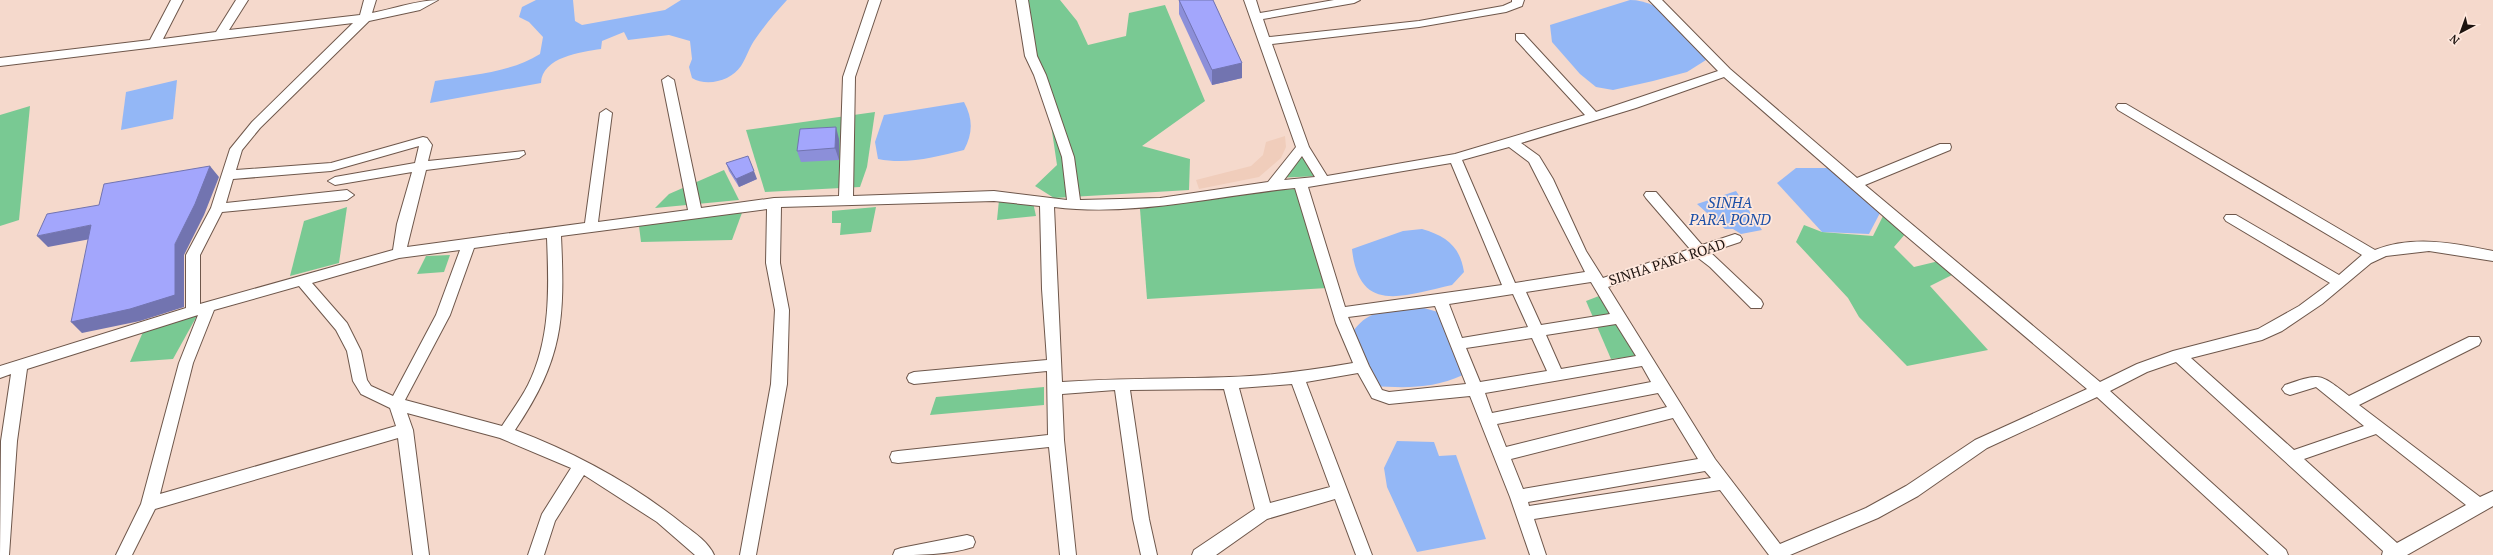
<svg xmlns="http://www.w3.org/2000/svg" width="2493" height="555" font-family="'PT Serif',serif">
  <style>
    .built { fill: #f0cdbb }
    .green { fill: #79c993 }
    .water { fill: #93b7f6 }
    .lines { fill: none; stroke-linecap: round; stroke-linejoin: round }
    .minor-casing { stroke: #6e574b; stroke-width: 2 }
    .minor { fill: #fff; fill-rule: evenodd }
    .wall { fill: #8c8fd9 }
    .shaded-wall { fill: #7274b0 }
    .building { fill: #a3a6fc; stroke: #7274b0 }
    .labels { text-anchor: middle; stroke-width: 3.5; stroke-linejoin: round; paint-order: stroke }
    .street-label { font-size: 14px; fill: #1d130f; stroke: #ffe8dd }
    .water-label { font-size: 15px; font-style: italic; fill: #1c4fa7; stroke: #ffe8dd }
  </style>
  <rect width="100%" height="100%" fill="#f5d9cc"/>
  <polygon class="built" points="1285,136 1286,147 1281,158 1259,177 1199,189 1196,180 1251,166 1263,155 1266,142"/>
  <g class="green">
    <polygon points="1017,0 1060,0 1077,21 1088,45 1126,36 1129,13 1165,5 1205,101 1142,146 1190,159 1189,190 1054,198 1035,186 1057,165 1049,111"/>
    <polygon points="30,106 19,220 0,226 0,115"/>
    <polygon points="875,112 867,167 860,187 765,192 746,130"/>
    <polygon points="1303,151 1319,176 1275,178"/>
    <polygon points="724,170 739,200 655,208 669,194"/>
    <polygon points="1297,189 1327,288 1147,299 1140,209 1257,190"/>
    <polygon points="1032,198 1036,216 997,220 999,200"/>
    <polygon points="347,207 339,263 290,276 304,221"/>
    <polygon points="876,207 871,232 840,235 841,223 832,223 832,211"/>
    <polygon points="743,210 732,240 641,242 639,226"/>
    <polygon points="1884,214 1906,233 1894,247 1914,267 1939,261 1954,274 1930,286 1988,350 1907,366 1859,317 1848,298 1796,242 1804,225 1822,232 1873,236"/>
    <polygon points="450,255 444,272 417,274 426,256"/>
    <polygon points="1599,296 1638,356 1611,359 1586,301"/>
    <polygon points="198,314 173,359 130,362 143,332"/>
    <polygon points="1044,387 1044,405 930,415 936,397"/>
  </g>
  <g class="water">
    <path d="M536,0h37l2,21 7,4 83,-15 16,-10h106c-11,12 -22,25 -31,38 -7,9 -9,19 -15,28 -10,15 -34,21 -49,12l-3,-11 3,-8 -2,-18 -21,-6 -41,5 -4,-8 -22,9 -1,8c-20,3 -59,8 -60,34l-111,20 5,-22c34,-6 75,-8 105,-27l3,-17 -14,-15 -10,-5 3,-10z"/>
    <path d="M1630,0c32,0 64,32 76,60l-19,12 -34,9 -40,9 -17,-3 -16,-13 -28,-32 -2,-17z"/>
    <polygon points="177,80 173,119 121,130 126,92"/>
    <path d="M964,102c9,17 9,31 0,48 -29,7 -57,15 -86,9l-3,-17 9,-27z"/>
    <polygon points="1796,168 1829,168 1881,211 1869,234 1822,232 1777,183"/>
    <polygon points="1736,191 1762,230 1741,234 1733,229 1725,229 1697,204"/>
    <path d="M1422,229c24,7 38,17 42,43l-12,13c-47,10 -93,31 -100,-36l51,-18z"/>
    <path d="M1399,306l25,2 21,6 18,61c-31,14 -57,13 -91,11l-21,-51c11,-20 28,-23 48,-29z"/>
    <polygon points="1397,441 1434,442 1439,456 1456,455 1486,539 1417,552 1387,487 1384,468"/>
  </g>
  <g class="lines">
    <defs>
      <g id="minor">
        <path d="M171,0h12l-20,39 53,-7 20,-32h12l-19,30 131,-15 4,-15h12l-4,13c20,-4 47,-13 66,-13l-18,10 -51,11 -109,107 -18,22 -6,20 95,-7 92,-26 4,1 5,7 -4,16 96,-10 1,3 -6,4 -93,12 -19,77 178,-24 15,-110 6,-4 6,4 -14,109 90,-12 -26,-130 6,-4 6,4 27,128 73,-10 65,-2 4,-119 26,-77h12l-26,77 -2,119 141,-5 73,9 -5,-43 -28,-82 -9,-19 -9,-56h12l9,56 9,19 28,82 6,43 80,-2 108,-16 28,-35 -52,-147h12l4,13 74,-13h26l-6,3 -91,16 6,18 150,-16 84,-15 9,-4v-2h12l-2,6 -16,6 -87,15 -147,17 37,103 18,29 128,-22 130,-39 -69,-75v-6h8l72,78 122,-41 -69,-71h13l68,69 127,109 83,-34h10l1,3 -1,3 -85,35 235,197 37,-18 36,-13 85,-22 41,-23 31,-23 -104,-62 -2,-3 2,-3h10l103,60 23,-20 -244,-145 -2,-3 2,-3h8l249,146c38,-15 79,-7 118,1v10l-64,-10 -43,5 -15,7 -49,41 -40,27 -20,9 -71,18 103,92 70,-24 -48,-39 -26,8 -5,-2 -3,-4 3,-4c36,-12 34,-12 64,11l120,-59h10l2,4 -2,4 -120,60 121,92 13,-6v15l-86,49h-25l1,-4 -207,-189 -29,10 -37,19 176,159 2,5h-19l-172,-158 -110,51 -69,48 -40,22 -88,37h-21l-49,-65 -186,29 12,36h-16l-20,-58 -40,-101 -81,8 -17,-6 -14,-25 -52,9 66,173h-16l-21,-56 -68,20 -51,36h-24l2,-5 61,-41 -31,-120 -94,1 19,129 8,36h-16l-8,-36 -18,-129 -53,4 2,46 12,115h-16l-11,-108 -151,16 -6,-1 -2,-5 2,-5 6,-1 150,-16 -1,-64 -133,13 -5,-2 -2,-4 2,-4 5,-2 133,-12 -5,-71 -2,-83 -46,-5 -213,6 -1,56 9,47 -2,74 -31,171h-16l31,-171 4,-74 -9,-47 1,-54 -206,27c4,84 2,123 -46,194 61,23 118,54 169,95 11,8 25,18 30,30h-19l-38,-33 -73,-47 -29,46 -11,34h-16l14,-41 29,-46 -71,-30 -93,-25 6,17 16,125h-16l-15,-117 -243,71 -23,46h-16l25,-51 38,-141 19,-48 -171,54 -10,72 -8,114h-9l1,-114 10,-67 -11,4v-12l186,-58v-53l25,-47 19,-59 22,-27 101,-99 -353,43v-8l150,-18zM1724,77l180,157 183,155 -112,51 -69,46 -40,22 -86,36 -65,-85 -107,-172 89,-30 13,10 41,41h10l2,-4 -2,-4 -51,-48 30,-10 2,-3 -2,-3 -5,-2 -33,11 -46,-53h-10l-2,3 2,3 44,51 -87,29 -17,-27 -33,-72 -14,-23 -18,-13 115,-35zM419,146l-4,17 -80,14 -7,4 7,4 77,-13 -15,52 -4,26 -193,54v-49l22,-43 125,-12 7,-5 -7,-5 -121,13 7,-24 98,-8zM1509,147l20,15 56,110 -70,11 -53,-123zM1302,156l13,21 -31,3zM1451,163l51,122 -157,22 -37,-120zM1295,188l41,135 17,40c-41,7 -82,13 -124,14 -56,2 -111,1 -167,5l-8,-175c81,10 160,-11 241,-19zM547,238c2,49 4,101 -19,147 -7,14 -17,27 -26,41l-97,-26 45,-85 24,-67zM460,250l-24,65 -43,81 -22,-10 -4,-6 -6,-29 -14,-28 -35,-40 87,-25zM1591,282l19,32 -69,11 -15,-33zM299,286l37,44 11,21 6,30 8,13 29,14 6,18 -236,68 33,-131 21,-53zM1513,294l15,33 -66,11 -13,-34zM1435,306l31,78 -77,8 -7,-2 -13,-24 -21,-49zM1616,324l20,32 -75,13 -15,-34zM1532,338l15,33 -67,11 -14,-34zM1642,366l9,16 -159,31 -7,-20zM1292,384l38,103 -60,16 -31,-115zM1658,393l9,14 -161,40 -9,-23zM1673,418l25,41 -175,30 -12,-30zM2376,434l90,71 -69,38 -93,-84zM1705,471l6,7 -182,28 -1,-4z"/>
        <path d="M967,535l6,2 2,5 -2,5c-26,8 -53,8 -80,8l2,-5 6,-2z"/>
      </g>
    </defs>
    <use href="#minor" class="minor-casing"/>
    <use href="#minor" class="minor"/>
  </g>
  <g class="wall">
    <polygon points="1179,0 1213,0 1242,63 1242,78 1212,85 1179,14"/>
    <polygon points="839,139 839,160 801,162 797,151"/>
    <polygon points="726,163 757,179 739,187 729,171"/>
  </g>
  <g class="shaded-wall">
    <polygon points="1242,63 1242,78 1212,85 1212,70"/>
    <polygon points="836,127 839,139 839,160 835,148"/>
    <polygon points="210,166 219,177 204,215 184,255 184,307 140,321 82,333 71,322 175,244"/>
    <polygon points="754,171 757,179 739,187 736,179"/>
    <polygon points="91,225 101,237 48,247 37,236"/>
  </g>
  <g class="building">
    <polygon points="1179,0 1213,0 1242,63 1212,70"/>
    <polygon points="836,127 835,148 797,151 800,129"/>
    <polygon points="748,156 754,171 736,179 726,163"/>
    <polygon points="210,166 195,204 175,244 175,295 130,309 71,322 91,225 37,236 47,214 99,205 104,184"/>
  </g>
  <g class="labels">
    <g class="street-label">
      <text transform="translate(1667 262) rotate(-18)" y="5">SINHA PARA ROAD</text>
    </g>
    <g class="water-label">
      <text x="1730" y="208">SINHA<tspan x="1730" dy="17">PARA POND</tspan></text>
    </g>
  </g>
  <g transform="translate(2461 32) rotate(221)" stroke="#ffe8dd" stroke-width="3" paint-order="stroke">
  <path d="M0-3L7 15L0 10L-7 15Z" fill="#1d130f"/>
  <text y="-6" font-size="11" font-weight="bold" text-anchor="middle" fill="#1d130f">N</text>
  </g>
</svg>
